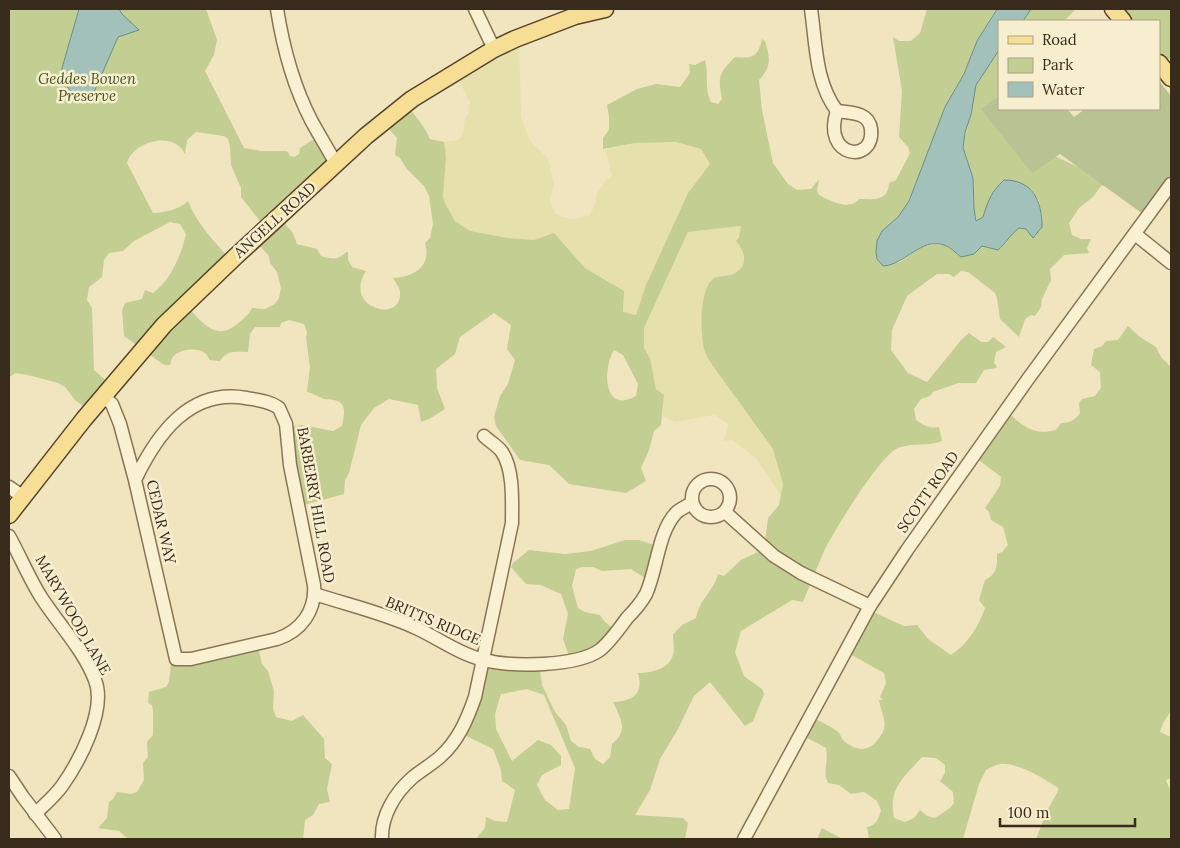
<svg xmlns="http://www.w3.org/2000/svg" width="1180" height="848" font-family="Lora,serif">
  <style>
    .farmland { fill: #e6e1ac }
    .green { fill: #c3ce92; fill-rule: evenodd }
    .cemetery { fill: #b9c292 }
    .water { fill: #a2c1ba; stroke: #698f89 }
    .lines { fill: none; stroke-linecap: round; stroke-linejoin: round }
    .minor-casing { stroke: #897556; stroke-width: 15 }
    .major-casing { stroke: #56432b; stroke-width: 19 }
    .minor { stroke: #faf1d2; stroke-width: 12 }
    .major { stroke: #f6de94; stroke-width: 16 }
    .labels { text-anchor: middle; stroke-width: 5; stroke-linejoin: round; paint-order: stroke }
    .park-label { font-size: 15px; font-style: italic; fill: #445521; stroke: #f7eecf }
    .street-label { font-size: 15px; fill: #382b1c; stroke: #f7eecf }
  </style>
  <rect width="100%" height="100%" fill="#f0e5bf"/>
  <g class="farmland">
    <polygon points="519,35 521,117 530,141 548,158 554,183 550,200 555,213 562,217 575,219 590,215 595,204 597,193 605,181 612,176 605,150 635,143 676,142 701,149 710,164 688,193 646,285 636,315 623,313 624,291 585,268 554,233 534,240 507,238 470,231 455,221 445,203 443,197 446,157 444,142 458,140 463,134 465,118 469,113 470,103 454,70"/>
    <polygon points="741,226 739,237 745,257 743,265 734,274 717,276 713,366 773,449 783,484 781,496 756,458 732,440 723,441 729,424 714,415 675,422 663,417 664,395 656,389 650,358 644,348 644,328 688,232"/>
  </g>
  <g class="green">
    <path d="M9,9h197l11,31 -3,15 -9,16 39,77 17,3h26l3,5 4,1 5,-3 1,-6 22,-14h2l16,22 -62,60 15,17 4,11 20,5 4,7c10,3 17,5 25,-4h2v8l4,7 14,4c-24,38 37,53 34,21 0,-4 -5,-10 -7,-14 20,-1 39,-11 32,-35l5,-5 3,-14 -4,-28 -5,-10 -17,-17 -7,-11 -5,-3 2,-17 -15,-17 23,-17c10,11 19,21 25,35l14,3 2,15 -3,40 2,6 10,18 15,10 38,7 26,2 20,-7 31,35 39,23 -1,21 13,3 10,-30 42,-92 22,-29 -9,-15 -25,-7 -41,1 -32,6v-11l6,-8v-13l-2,-12 30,-16 19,-5 24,3 10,-14 -1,-9 6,1 10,-5c4,14 -1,29 6,42l7,2 4,-5c-4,-22 -4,-25 13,-42 17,2 23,0 27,-18l3,2c5,17 7,25 -6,39l3,30 11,53 15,21 9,6 14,-1 8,-10 -2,11 2,5c11,6 31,16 40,4 15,0 29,3 30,-16l7,-3 14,-27 -2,-6 -9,-10 3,-46 -9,-54 6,4h12l9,-8 7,-24h69l-19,32 -13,33 -19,34 -36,93 -11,16 -16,14 -6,21 1,7 6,7 17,-4 21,-15 14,-3 11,1 15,12 13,-3 8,-8 23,-2 5,-10 9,-6 7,1 16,-12 -3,-16 -8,-12 -42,10 -6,19 -6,4 -3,-14 -1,-30 -10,-30 2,-16 6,-17 5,-30 23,-35v59l34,37 73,34 1,5 -6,1 -8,11 -14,11 -10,15 3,12 9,4h10l-4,9 2,5 -25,2 -14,14 1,11 -9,19 -1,8 -6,9 -4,-1 -6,4 -6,18 -19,-18 -3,-21 -2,-5 -27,-21 -7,-1 -7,6 -5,-3h-12l-30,22 -15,34 -1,20 17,23 19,9 35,-43 7,-6 12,9h7l5,-5 13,10 -10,5 -2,11 3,3 -1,2 -12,2 -8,13h-18l-25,9 -3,4 -9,3 -7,10 2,11c9,6 13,9 23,7l3,14c-14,6 -30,1 -44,7 -17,6 -64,83 -73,101 -8,18 -15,36 -22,53l-11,-2 -51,31 -6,21 9,24 18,13 2,5 -11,27 -8,5 -35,-44 -16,14 -16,33 -18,30 -10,31 -15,25 48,3 5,5 -3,16h-206l-2,-2 8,-9 1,-11 9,4 12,1 8,-32 -13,-9 -1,-11 -8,-21 -31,-15 21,-74 56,2 3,23 13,27 11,13 5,16 8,6 11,2 5,10 8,5 7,-7 2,-13c17,-14 9,-25 1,-42 19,-1 31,-7 25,-29 13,0 31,-4 35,-18 2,-6 0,-15 0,-21l9,-9 14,-7c4,-20 18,-27 22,-44l6,2 17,-16 23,-11 4,-31 11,-13 4,-21 -10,-35 -60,-83c-3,-4 -6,-9 -8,-14 -5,-15 -6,-58 6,-71 7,-8 16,-3 24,-8 14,-8 10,-22 1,-32l3,-4 2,-11 -53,6 -44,96v20l6,10 6,31 8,6 -3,30 -7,6 -5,19 -8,18 5,13 -20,12 -57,-9 -20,-19 -29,-5 -24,-34 -2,-9 6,-21 8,-12 7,-24 -8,-11 4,-24 -17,-12 -34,24 -5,17 -19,15 1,19 8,21 -16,10 -8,3 -3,-17 -29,-6 -15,9 -13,17 -12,48 -4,7 -1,14 -44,12 -13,-79 15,-2 31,6 9,-5c2,-11 6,-23 -8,-26 -4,-1 -9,0 -12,-2 -6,-2 -9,-5 -15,-6l3,-25 -4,-29 1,-6 -3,-8 -15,-4 -8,3 -1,4h-25l-5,7 -2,18c-12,0 -21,-2 -28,9l-10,-1c-1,-1 -3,-6 -5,-7 -8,-6 -26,-4 -32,4 -2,2 -2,5 -3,8h-6l-40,-29 -2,-26 3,-7 17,-4 3,-9 8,3c18,-13 28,-38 33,-59l-6,-10 -10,-2 -36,19 -11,10 -14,2 -5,7 -2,17 -13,10 -2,13 5,8 2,62 18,16 -22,25 -15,-11 -10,-13 -7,-4 -26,-7 -16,-3 -7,4zM196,132l28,4 4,3 2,7 1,19 10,23v9l23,29 -10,13 15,17 1,7 7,9 4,16 -2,10 -4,6 -10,5 -13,-1c-4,8 -9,11 -16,17 -21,17 -36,-5 -50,-20l44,-46c-17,-19 -33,-35 -42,-58 -7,8 -24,12 -35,12l-26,-50c6,-22 47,-33 58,-9l2,-14zM614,350l9,5 15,29 -2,12c-34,19 -33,-29 -22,-46zM527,689l17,6 31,73 -6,41 -11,1 -13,-10 -8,-15 5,-10 19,-10v-9l-10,-11 -13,-5 -26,21 -16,-32 -1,-15 6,-20z"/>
    <polygon points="1031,9 1076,9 1064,21 1023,21"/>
    <polygon points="1116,9 1171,9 1171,57 1163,64 1159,61 1159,21 1126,21"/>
    <path d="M1128,326l12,11 16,10 5,10 10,10v344l-8,12 -3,9 11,5v41l-5,2 5,12v47h-135l11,-28 11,-20v-3c-13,-9 -41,-26 -58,-24 -5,1 -10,4 -14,6l-7,14 -16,55h-94l-2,-12c9,-1 12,-9 14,-17l-4,-9 -13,-9 -13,2 -12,-9 -11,-2c-6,-12 1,-20 -2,-35l-22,-12 10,-18c8,5 17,8 24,14 3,2 3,7 6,9 10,8 21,12 31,2 16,-17 8,-23 4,-43h4l-3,-3 6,-14 -2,-10 -36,-20 23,-42 33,15 13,-1 11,14 23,16c16,-10 28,-29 34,-47l-6,-8 6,-20c12,-6 12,-13 12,-26l5,-2 6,-7 -5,-18 -12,-7 -2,-8 -4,-4 15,-22 1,-9 -26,-20 31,-46c18,15 25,25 50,19l5,-7c9,0 14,-3 19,-10l-1,-10 3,-4 13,-3 6,-8 -1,-16 -9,-7 3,-16 8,-3 4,-5 12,-1zM922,757l14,1 9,7v8l-5,8 13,11 1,11 -4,5 -15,10 -8,-2 -7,-6 -6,8 -9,4 -11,-4c-6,-30 10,-41 28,-61z"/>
    <polygon points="625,540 639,540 660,547 654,571 645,578 631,569 602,571 593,567 582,567 576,569 572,586 578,608 585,612 600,615 605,622 615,630 602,645 569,656 563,639 568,614 561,594 541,585 526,584 511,567 513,563 529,550 565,554 591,551"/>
    <polygon points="257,642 262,664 268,671 274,691 273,709 276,717 292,721 303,715 324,739 325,758 332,764 327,789 330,802 319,804 313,815 305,820 303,839 128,839 119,831 98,828 107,818 109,802 113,799 117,792 131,794 137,792 144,780 143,763 148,757 147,742 153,735 153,711 152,705 148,703 149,692 166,687 169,682 172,654 180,655"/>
    <polygon points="822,828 839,837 841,839 817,839"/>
  </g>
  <polygon class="cemetery" points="1159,81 1171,96 1171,174 1143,214 1060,154 1032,173 981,109 999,96 999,109 1067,109 1074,117 1085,109 1159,109"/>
  <g class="water">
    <polygon points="79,9 119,9 122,14 139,30 118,37 95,90 89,95 78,99 64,83 62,68"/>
    <path d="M997,9h34l-8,12h-24v29l-23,35 -5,30 -6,17 -2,16 10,30 1,30 2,13 7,-4c5,-16 8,-25 21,-37 29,0 38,21 38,47l-9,11 -7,-9 -7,-1c-9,7 -13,15 -21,22l-16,-4 -8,8 -13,3c-5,-4 -11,-10 -17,-12 -23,-8 -39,20 -61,21l-6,-7 -1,-7 1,-11 5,-10 16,-14 11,-16 36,-94 19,-33 13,-33z"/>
  </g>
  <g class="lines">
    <defs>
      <g id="minor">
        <path d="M277,9c6,38 16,76 34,111 8,15 17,29 25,44"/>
        <polyline points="475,9 494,49"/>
        <path d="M811,9c5,34 4,73 26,102"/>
        <path d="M837,111c14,2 32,1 34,18 4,36 -50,29 -34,-18z"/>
        <polyline points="1135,234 1171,263"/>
        <path d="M103,396l9,8 8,20 15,56 41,179h15l86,-20c24,-8 39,-28 37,-54l-24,-120 -4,-41 -7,-16c-9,-7 -22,-8 -33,-10 -56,-10 -89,36 -111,82"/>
        <circle cx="711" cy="498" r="19"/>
        <polyline points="9,487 22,496"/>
        <polyline points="725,512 774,556 801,573 870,606"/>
        <path d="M9,536c11,20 20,42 32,61 18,28 42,52 54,83 12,30 -16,82 -33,106 -8,11 -18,19 -27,28"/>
        <path d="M315,594c33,11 69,19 101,34 22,10 43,26 68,32 28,7 92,7 116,-10 10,-8 19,-21 27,-32 7,-7 14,-15 19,-24 11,-24 12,-62 30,-81 4,-4 11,-7 16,-10"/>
        <polyline points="9,776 23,797 55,839"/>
        <path d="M382,839c-1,-23 13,-46 30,-61 8,-7 19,-13 28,-21 18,-16 27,-37 35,-60l37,-174c0,-21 2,-53 -10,-71 -4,-6 -13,-11 -18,-16"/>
        <polyline points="744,839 870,606 907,550 1028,379 1171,184"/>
      </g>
      <g id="major">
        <polyline points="1113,9 1123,21"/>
        <polyline points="1159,63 1171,78"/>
        <polyline points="9,515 84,419 164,325 235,257 366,136 412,99 494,49 515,39 575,16 605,9"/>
      </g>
    </defs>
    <use href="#minor" class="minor-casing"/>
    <use href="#major" class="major-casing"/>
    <use href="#minor" class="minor"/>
    <use href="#major" class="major"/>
  </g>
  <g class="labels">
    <g class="park-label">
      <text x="87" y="84">Geddes Bowen<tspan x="87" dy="17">Preserve</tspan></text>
    </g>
    <g class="street-label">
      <text transform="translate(275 220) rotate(-42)" y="5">ANGELL ROAD</text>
      <text transform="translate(928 492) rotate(-55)" y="5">SCOTT ROAD</text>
      <text transform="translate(316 505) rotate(80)" y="5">BARBERRY HILL ROAD</text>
      <text transform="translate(161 522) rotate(77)" y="5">CEDAR WAY</text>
      <text transform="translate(73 615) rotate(60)" y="5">MARYWOOD LANE</text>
      <text transform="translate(433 621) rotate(23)" y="5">BRITTS RIDGE</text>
    </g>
  </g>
  <rect width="1180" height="848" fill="none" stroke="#382b1c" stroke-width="20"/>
  <rect x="998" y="20" width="162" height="90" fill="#f7eecf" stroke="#aba087"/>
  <rect x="1008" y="36" width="25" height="8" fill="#f6de94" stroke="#aba087"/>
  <text x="1042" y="45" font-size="15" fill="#382b1c">Road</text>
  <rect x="1008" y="58" width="25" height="15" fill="#c3ce92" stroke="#aba087"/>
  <text x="1042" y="70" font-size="15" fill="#382b1c">Park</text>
  <rect x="1008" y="82" width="25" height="15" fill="#a2c1ba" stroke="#aba087"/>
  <text x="1042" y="95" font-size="15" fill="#382b1c">Water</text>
  <path d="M1000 818v8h135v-8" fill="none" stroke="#382b1c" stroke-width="2.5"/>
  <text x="1008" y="818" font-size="15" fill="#382b1c" stroke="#f7eecf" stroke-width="4" paint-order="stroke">100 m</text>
</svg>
